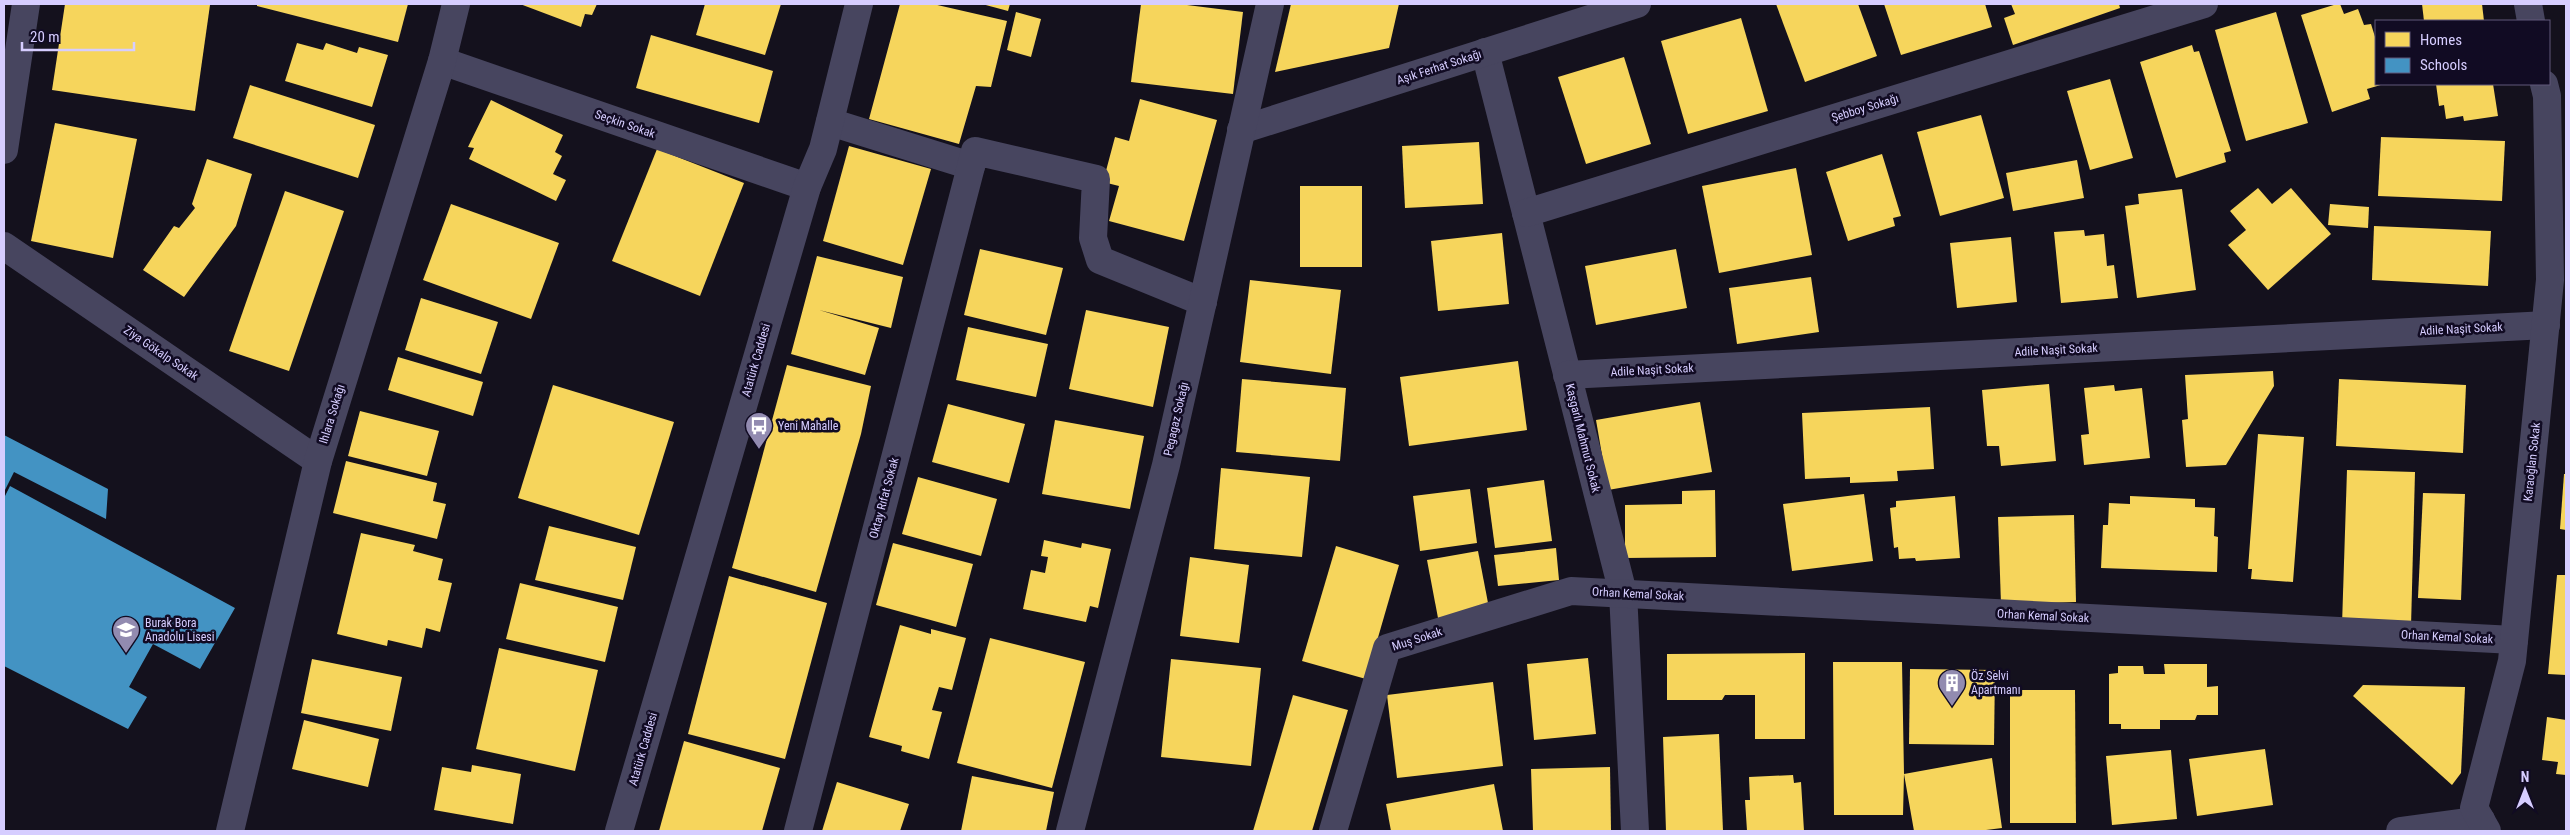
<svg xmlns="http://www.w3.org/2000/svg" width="2570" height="835" font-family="'Roboto Condensed',sans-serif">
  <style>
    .homes { fill: #f6d55c }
    .schools { fill: #4393c3 }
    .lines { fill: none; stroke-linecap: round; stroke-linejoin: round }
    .minor { stroke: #47455f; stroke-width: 28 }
    .labels { text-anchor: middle; stroke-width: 5; stroke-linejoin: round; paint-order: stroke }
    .street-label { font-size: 12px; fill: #d6cdff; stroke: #110b23 }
    .poi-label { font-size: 12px; fill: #d6cdff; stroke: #110b23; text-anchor: start }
  </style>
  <rect width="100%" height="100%" fill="#14111d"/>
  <g class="homes">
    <polygon points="65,4 210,5 195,111 52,90"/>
    <polygon points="257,4 408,4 398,42 257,6"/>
    <polygon points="520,4 597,4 592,15 585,14 581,27"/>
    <polygon points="705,4 781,4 765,55 696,35"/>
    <polygon points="900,4 933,4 1007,21 991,87 976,86 959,144 869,119"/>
    <polygon points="982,4 1010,4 1008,11"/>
    <polygon points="1141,4 1179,4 1243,12 1233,94 1131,82"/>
    <polygon points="1291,4 1399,4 1389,48 1275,72"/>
    <polygon points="1776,4 1858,4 1877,56 1805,82"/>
    <polygon points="1884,4 1985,4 1992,27 1901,55"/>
    <polygon points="2011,4 2119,4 2120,8 2013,45 2004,18 2015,14"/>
    <polygon points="2337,4 2340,4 2344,14 2358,9 2364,25 2371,24 2376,40 2376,84 2384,84 2367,89 2370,99 2332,112 2301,15"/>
    <polygon points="2422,4 2482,4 2484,21 2424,21"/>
    <polygon points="1016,12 1041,19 1031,57 1007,50"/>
    <polygon points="2276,12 2308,123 2246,141 2215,30"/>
    <polygon points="1741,18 1768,111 1688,134 1661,41"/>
    <polygon points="651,35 773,71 759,123 636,88"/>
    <polygon points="297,43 323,50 326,43 357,53 359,47 388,55 372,107 285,81"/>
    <polygon points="2192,45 2194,52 2199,51 2231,151 2224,153 2226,162 2176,178 2140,62"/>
    <polygon points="1624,57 1651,144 1586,164 1558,77"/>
    <polygon points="2110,79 2133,158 2090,170 2067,91"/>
    <polygon points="2436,84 2493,84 2498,116 2464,121 2463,116 2446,119 2444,105 2439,106"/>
    <polygon points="250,85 375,125 358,178 233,138"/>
    <polygon points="1140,99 1217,120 1184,241 1109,221 1119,186 1103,182 1115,137 1129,141"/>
    <polygon points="491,100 563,135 555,152 562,156 553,174 566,180 556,201 469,159 474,148 468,147"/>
    <polygon points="1981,115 2004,198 1940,216 1917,132"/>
    <polygon points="55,123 137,139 113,258 31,241"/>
    <polygon points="2381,137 2505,141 2502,201 2378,196"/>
    <polygon points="1479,142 1483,204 1405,208 1402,146"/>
    <polygon points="849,146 931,169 903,265 823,241"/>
    <polygon points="657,149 744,183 700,296 612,261"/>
    <polygon points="1882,154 1901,216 1893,218 1895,226 1848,241 1826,172"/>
    <polygon points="207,159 252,174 236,226 184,297 143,270 174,226 179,228 195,208 192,204"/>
    <polygon points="2077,160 2084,198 2013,211 2006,173"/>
    <polygon points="1796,168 1812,255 1719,273 1702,186"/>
    <rect x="1300" y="186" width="62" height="81"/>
    <polygon points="2258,188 2272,204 2291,188 2331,234 2268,290 2228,245 2246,230 2230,211"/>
    <polygon points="2182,189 2196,290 2137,298 2125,206 2139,204 2138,194"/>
    <polygon points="285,191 344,211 289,371 229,351"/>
    <polygon points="451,204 559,243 531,319 423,280"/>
    <polygon points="2330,204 2369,207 2368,228 2328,225"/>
    <polygon points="2374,226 2491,231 2488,286 2372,280"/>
    <polygon points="2084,230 2085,236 2104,234 2107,266 2114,265 2118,298 2061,303 2054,232"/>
    <polygon points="1502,233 1509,304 1438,311 1431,241"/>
    <polygon points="2011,237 2017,302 1957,308 1950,243"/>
    <polygon points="980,249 1063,268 1046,335 964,315"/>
    <polygon points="1676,249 1687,308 1596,325 1585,266"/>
    <polygon points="817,256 903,277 891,328 819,310 879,328 865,375 791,354"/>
    <polygon points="1811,277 1819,332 1737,344 1729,288"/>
    <polygon points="1250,280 1341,290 1331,374 1240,362"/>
    <polygon points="421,298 498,322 481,374 405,350"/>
    <polygon points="1086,310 1169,327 1153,407 1069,389"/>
    <polygon points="968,327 1048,344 1036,397 956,380"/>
    <polygon points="398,357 483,382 473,416 388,390"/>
    <polygon points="1518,361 1527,430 1409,446 1400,377"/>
    <polygon points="787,365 871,386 861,434 816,592 732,568"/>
    <polygon points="2273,371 2274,386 2226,465 2186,467 2182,420 2188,419 2185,375"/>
    <polygon points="1242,379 1346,388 1340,461 1236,452"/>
    <polygon points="2339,379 2466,385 2463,453 2336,446"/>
    <polygon points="2049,384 2056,461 2001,466 1999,446 1987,446 1982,390"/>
    <polygon points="553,385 674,422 639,535 518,498"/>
    <polygon points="2114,385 2115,391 2142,388 2150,458 2084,465 2081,435 2089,434 2084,388"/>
    <polygon points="1700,402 1712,472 1608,490 1596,420"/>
    <polygon points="948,404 1025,424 1009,483 932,462"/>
    <polygon points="1930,407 1934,469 1897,471 1898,481 1850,483 1850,477 1805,479 1802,413"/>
    <polygon points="360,411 439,431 427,476 348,456"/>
    <polygon points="1055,420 1144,436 1130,509 1042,494"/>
    <polygon points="2258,434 2304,437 2293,582 2251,579 2252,569 2248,569"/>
    <polygon points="346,461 437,483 433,501 446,504 437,539 333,513"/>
    <polygon points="1221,468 1310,477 1302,557 1214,549"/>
    <polygon points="2347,470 2415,472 2411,627 2342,625"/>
    <polygon points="2564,474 2566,474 2566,530 2560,529"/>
    <polygon points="918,477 997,499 981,556 902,534"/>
    <polygon points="1544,480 1552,541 1495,548 1487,488"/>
    <polygon points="1470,489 1477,543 1420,551 1413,496"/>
    <polygon points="1715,490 1716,557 1625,558 1625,505 1682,504 1682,491"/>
    <polygon points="2423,493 2465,494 2461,600 2418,598"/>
    <polygon points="1864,494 1873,561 1792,571 1783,504"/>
    <polygon points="1955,496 1960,558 1916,561 1915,558 1899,559 1898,547 1894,548 1890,508 1896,507 1896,501"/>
    <polygon points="2130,496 2195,499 2195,507 2215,508 2214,536 2218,537 2217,572 2101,568 2103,525 2108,525 2109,503 2130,504"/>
    <polygon points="2074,515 2076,602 2001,604 1998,517"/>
    <polygon points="549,526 636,547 623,600 535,580"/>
    <polygon points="361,533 415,545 413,551 443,559 438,580 452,583 440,632 426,628 422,648 388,640 387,646 337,634"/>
    <polygon points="1044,540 1081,548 1082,543 1111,549 1098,608 1090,606 1086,622 1023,609 1031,570 1045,573 1048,557 1041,556"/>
    <polygon points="893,543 973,564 956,627 876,605"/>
    <polygon points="1336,546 1399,565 1366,679 1302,661"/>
    <polygon points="1556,548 1559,580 1498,586 1494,555"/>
    <polygon points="1478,551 1489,608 1438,618 1427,560"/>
    <polygon points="1190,557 1249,565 1239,643 1180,636"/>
    <polygon points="2557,575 2566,575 2566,675 2548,674"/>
    <polygon points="729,576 827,603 785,759 688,734"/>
    <polygon points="520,583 618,607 605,662 506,639"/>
    <polygon points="900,625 931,634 931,629 966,638 952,690 939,687 932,710 942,712 929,759 901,751 902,746 869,737"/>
    <polygon points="990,638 1085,662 1052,788 957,763"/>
    <polygon points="499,648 598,670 575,771 476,749"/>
    <polygon points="1805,653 1805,739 1755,739 1755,695 1725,695 1722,700 1667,700 1667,654"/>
    <polygon points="1588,658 1596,734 1534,740 1527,664"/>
    <polygon points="312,659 402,677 391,731 301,713"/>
    <polygon points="1171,659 1261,668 1251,766 1161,757"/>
    <polygon points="1833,662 1902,662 1904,774 1992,758 2002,828 1978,831 1914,831 1904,774 1903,815 1834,815"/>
    <polygon points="2164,664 2207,664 2207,687 2218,686 2218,715 2197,715 2195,720 2160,720 2160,729 2121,729 2121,724 2109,724 2109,674 2118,673 2118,666 2143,666 2144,674 2165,674"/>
    <polygon points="1910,669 1995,670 1994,745 1909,744"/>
    <polygon points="1493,682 1503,766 1397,778 1387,695"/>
    <polygon points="2363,685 2465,687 2461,773 2452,785 2353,696"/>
    <polygon points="2010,690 2075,690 2076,823 2010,823"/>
    <polygon points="1293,695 1348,710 1312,831 1253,831"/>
    <polygon points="2547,717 2566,720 2566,775 2556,774 2558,762 2542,760"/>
    <polygon points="304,720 379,739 368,787 292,769"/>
    <polygon points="1719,734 1723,831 1666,831 1663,737"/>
    <polygon points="684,741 780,768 762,831 659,831"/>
    <polygon points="2265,749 2273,805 2197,816 2189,759"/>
    <polygon points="2171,750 2177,819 2112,825 2106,756"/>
    <polygon points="472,765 521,774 513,824 434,810 442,767 471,772"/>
    <polygon points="1610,767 1611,831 1533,831 1531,769"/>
    <polygon points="1793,775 1794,783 1801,782 1804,831 1747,831 1745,800 1750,800 1749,777"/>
    <polygon points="972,776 1054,792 1046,831 961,831"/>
    <polygon points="837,782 909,804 900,831 822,831"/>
    <polygon points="1494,784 1503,831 1391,831 1386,804"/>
  </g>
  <g class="schools">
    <polygon points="4,435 108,489 106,519 14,472 4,492"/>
    <polygon points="10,486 235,608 200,669 153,644 129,687 147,697 128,729 4,666 4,498"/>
  </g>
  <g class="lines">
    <g class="minor">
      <polyline points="2528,4 2531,21"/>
      <polyline points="1485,52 1623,593 1635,831"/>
      <polyline points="442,61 807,187"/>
      <polyline points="830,122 971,166"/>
      <polyline points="1241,130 1637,4"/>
      <polyline points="4,150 26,4"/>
      <polyline points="1526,213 2204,4"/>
      <polyline points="4,246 318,461"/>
      <polyline points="1567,375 2546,325"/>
      <polyline points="230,831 318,461 442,61 456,4"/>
      <polyline points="619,831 807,187 823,149 859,4"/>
      <polyline points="798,831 975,151 1096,179 1093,238 1100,260 1203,302"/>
      <polyline points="1070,831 1166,465 1270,4"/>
      <polyline points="1333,831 1387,648 1571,591 2514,640"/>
      <polyline points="2400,831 2481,820"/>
      <polyline points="2487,831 2474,808 2512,661 2550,280 2547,96 2544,84"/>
    </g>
  </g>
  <defs>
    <symbol id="bus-pin" viewBox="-11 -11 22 30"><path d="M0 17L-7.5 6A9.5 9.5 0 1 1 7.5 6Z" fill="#928bb0" stroke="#110b23"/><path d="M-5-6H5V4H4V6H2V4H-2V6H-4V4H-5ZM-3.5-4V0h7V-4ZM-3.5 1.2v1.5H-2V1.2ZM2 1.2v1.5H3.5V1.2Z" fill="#fff"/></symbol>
    <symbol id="school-pin" viewBox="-11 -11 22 30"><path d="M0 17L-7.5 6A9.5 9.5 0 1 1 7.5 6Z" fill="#928bb0" stroke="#110b23"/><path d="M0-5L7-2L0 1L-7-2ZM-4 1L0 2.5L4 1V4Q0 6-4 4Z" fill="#fff"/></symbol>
    <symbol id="building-pin" viewBox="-11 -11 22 30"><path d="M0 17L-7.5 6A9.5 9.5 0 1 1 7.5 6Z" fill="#928bb0" stroke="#110b23"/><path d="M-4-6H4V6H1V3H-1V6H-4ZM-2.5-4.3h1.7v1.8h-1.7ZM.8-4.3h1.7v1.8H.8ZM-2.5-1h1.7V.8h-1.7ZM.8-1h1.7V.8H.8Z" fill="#fff"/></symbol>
  </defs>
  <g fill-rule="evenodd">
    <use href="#bus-pin" x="743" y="410" width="32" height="43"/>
    <use href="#school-pin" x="110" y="614" width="32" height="43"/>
    <use href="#building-pin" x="1936" y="667" width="32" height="43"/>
  </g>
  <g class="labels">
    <g class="street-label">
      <text transform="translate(1439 67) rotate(-18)" y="4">Aşık Ferhat Sokağı</text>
      <text transform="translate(1865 108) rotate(-17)" y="4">Şebboy Sokağı</text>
      <text transform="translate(625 124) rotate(19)" y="4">Seçkin Sokak</text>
      <text transform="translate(2461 329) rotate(-3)" y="4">Adile Naşit Sokak</text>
      <text transform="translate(2056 350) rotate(-3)" y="4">Adile Naşit Sokak</text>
      <text transform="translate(161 353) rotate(34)" y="4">Ziya Gökalp Sokak</text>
      <text transform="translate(756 360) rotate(-74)" y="4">Atatürk Caddesi</text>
      <text transform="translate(1652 370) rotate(-3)" y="4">Adile Naşit Sokak</text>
      <text transform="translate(332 414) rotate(-73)" y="4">Ihlara Sokağı</text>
      <text transform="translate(1176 419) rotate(-77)" y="4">Pegagaz Sokağı</text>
      <text transform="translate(1583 438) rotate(76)" y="4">Kaşgarlı Mahmut Sokak</text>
      <text transform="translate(2532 462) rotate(-84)" y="4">Karaoğlan Sokak</text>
      <text transform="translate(884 498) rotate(-75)" y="4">Oktay Rıfat Sokak</text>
      <text transform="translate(1638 594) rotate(3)" y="4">Orhan Kemal Sokak</text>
      <text transform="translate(2043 616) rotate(3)" y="4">Orhan Kemal Sokak</text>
      <text transform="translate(2447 637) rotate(3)" y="4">Orhan Kemal Sokak</text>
      <text transform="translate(1417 639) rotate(-18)" y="4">Muş Sokak</text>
      <text transform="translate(643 749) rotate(-74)" y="4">Atatürk Caddesi</text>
    </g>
    <g class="poi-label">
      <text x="778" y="430">Yeni Mahalle</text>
      <text x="145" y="627">Burak Bora<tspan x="145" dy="14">Anadolu Lisesi</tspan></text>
      <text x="1971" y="680">Öz Selvi<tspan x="1971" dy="14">Apartmanı</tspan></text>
    </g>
  </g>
  <rect width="2570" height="835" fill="none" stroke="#d6cdff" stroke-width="10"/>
  <rect x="2375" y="20" width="175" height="65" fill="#110b23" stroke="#60597b"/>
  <rect x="2385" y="32" width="25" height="15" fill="#f6d55c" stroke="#60597b"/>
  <text x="2420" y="45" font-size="15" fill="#d6cdff">Homes</text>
  <rect x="2385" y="58" width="25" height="15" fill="#4393c3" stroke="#60597b"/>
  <text x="2420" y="70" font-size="15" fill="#d6cdff">Schools</text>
  <g transform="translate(2525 790)" stroke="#110b23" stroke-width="4" paint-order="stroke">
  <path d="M0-4L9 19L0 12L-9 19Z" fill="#d6cdff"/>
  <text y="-8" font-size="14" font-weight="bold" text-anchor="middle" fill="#d6cdff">N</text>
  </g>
  <path d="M22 42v8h112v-8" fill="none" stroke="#d6cdff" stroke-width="2.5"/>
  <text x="30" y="42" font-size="15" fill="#d6cdff" stroke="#110b23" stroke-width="4" paint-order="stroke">20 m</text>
</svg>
